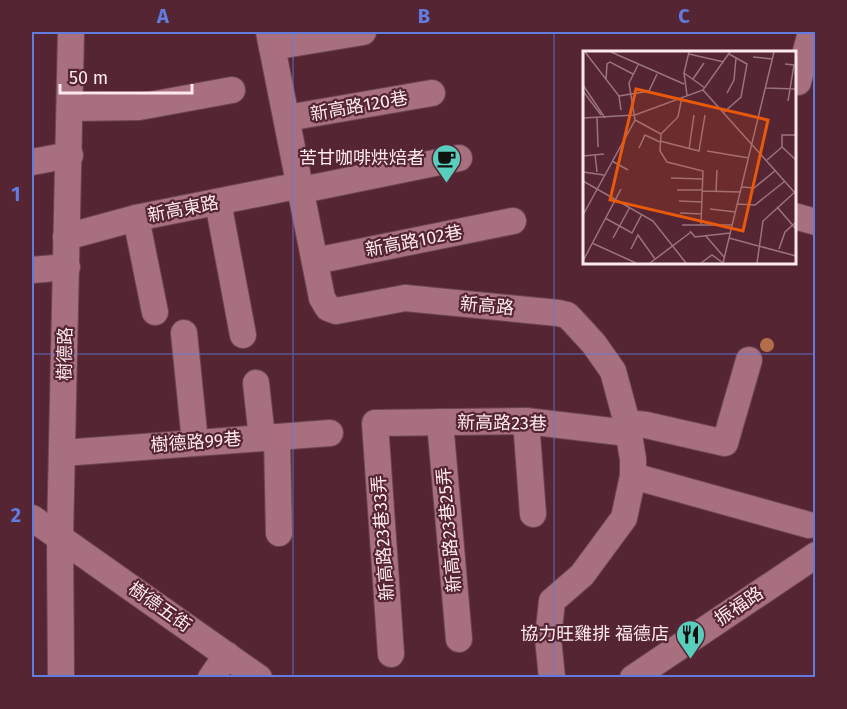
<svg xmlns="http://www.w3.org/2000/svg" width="847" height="709" font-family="'Fira Sans','Noto Sans TC',sans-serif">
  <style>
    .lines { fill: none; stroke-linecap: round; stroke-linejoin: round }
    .minor-casing { stroke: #6c4553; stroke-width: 28 }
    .minor { stroke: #a86f7e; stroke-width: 26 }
    .tree { fill: #b36f4b }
    .grid { fill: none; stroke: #607cdf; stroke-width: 1.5; stroke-opacity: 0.55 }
    .labels { text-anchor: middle; stroke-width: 4.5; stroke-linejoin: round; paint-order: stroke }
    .street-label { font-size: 18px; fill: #fde9ee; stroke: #562534 }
    .poi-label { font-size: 18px; fill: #fde9ee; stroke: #562534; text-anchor: end }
    .inset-road { fill: none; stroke: #99737e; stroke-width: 1.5 }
    .view { fill: #e8590c; fill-opacity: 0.15; stroke: #e8590c; stroke-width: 3 }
    .inset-edge { fill: none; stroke: #fde9ee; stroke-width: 3 }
    .neatline { fill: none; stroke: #607cdf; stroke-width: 2 }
    .grid-label { font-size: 20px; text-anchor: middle; font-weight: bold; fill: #607cdf }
  </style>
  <rect width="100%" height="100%" fill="#562534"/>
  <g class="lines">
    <defs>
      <g id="minor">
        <polyline points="269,32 322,298 328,308 336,311 405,298 558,313 567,315 572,320 594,344 613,371 627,423 633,459 633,476 624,518 582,575 552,601 548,638 552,678"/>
        <polyline points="272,47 363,32"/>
        <polyline points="798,82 811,32"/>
        <polyline points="71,108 139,107 232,90"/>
        <polyline points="287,118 432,93"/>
        <polyline points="32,162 70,155"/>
        <polyline points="302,190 459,158"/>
        <polyline points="218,202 243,335"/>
        <polyline points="794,216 816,222"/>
        <polyline points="136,218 155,312"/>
        <polyline points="66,237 136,218 301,185"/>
        <polyline points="315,261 513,221"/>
        <polyline points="32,270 67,267"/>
        <polyline points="184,333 195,442"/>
        <polyline points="256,383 262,438"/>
        <polyline points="526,421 533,514"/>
        <polyline points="440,422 459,639"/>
        <polyline points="627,423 646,425 725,443 749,360"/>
        <polyline points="277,437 279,533"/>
        <polyline points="63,453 330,433"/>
        <polyline points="633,476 809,525"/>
        <polyline points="32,518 259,678"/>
        <polyline points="391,654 375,423 526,421 628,433"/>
        <polyline points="61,678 60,537 71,32"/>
        <polyline points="211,678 227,655"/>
        <polyline points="633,678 816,555"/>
      </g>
    </defs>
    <use href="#minor" class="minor-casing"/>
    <use href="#minor" class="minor"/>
  </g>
  <circle class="tree" cx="767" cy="345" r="7"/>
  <path class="grid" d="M293,32v646M554,32v646M32,354h784"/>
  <defs>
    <symbol id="cafe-pin" viewBox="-11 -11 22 30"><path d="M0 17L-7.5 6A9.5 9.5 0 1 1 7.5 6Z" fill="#5acebd" stroke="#562534"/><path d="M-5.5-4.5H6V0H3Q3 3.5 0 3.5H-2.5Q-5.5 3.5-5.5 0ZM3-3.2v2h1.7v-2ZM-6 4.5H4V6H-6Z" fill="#111"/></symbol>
    <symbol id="restaurant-pin" viewBox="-11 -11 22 30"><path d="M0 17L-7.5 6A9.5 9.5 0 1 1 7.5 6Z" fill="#5acebd" stroke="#562534"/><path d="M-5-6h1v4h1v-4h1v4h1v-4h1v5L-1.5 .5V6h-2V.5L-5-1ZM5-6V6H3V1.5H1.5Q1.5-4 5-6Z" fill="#111"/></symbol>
  </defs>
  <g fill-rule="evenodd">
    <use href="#cafe-pin" x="430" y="142" width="33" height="45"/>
    <use href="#restaurant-pin" x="674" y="618" width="33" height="45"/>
  </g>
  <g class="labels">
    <g class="street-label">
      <text transform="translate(359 106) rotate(-10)" y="6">新高路120巷</text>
      <text transform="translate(183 209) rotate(-11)" y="6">新高東路</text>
      <text transform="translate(414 241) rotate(-11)" y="6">新高路102巷</text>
      <text transform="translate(487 306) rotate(5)" y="6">新高路</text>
      <text transform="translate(65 354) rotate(-89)" y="6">樹德路</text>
      <text transform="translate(502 423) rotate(1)" y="6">新高路23巷</text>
      <text transform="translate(196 442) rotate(-4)" y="6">樹德路99巷</text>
      <text transform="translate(449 530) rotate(-95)" y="6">新高路23巷25弄</text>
      <text transform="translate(383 538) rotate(-94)" y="6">新高路23巷33弄</text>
      <text transform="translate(739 606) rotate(-34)" y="6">振福路</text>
      <text transform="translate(160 607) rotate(35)" y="6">樹德五街</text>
    </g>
    <g class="poi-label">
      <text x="425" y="164">苦甘咖啡烘焙者</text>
      <text x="669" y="640">協力旺雞排 福德店</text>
    </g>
  </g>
  <g transform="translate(583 51)">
    <rect width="213" height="213" fill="#562534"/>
    <path class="inset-road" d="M2,1l34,44 2,14M28,1l73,32M106,3l35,8M170,6l20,2M202,13l9,1 -6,36M101,22l21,15M110,28l11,-16M23,29l1,-16 3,-2 23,12M0,34l22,33M183,37l30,1M120,39l93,104M0,40l18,24M144,42l7,-13 2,-22M104,44l-3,-22 5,-21M36,45l30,-5 8,-17M99,46l-4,20 -17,17 -1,17 7,11 36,9 -2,54M141,61l17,-15 6,-33 -18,-10M0,67l52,-3 68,-25 27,-38M14,67l1,29M52,69l26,14M77,90l39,10 6,-36M199,96l14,13M56,97l6,-13 15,7M106,98l5,-34M124,100l42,7M12,103l2,18M0,105l21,-2M184,109l15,-13v-12h14M29,110l16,9M0,121l21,3M88,127l32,1M0,130l70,40 33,42M159,136l12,1 22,-18M94,139h25M119,140l39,1M133,141l1,-22M96,150l23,1M154,153l18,1 30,-24M194,156l19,22M127,158l26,3M97,162l22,1M0,164l52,-95 -6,-37 9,-18M22,167l27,15 10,-19M99,174h50M107,180l5,6 35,-4M122,184l19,22M30,187l17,-31M146,187l67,18M9,192l44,20M48,198l7,-14 17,24M196,198l6,-17 11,-10M0,210l38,-72M67,212l41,-31M118,212l11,-8 11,8M140,212l51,-211M174,212l6,-42 33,-30"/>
    <path class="view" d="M53,38l132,31 -25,111 -133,-31z"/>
    <rect width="213" height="213" class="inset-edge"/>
  </g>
  <rect width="847" height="709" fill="none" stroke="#562534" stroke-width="66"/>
  <path d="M60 84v9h132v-9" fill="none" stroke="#fde9ee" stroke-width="3"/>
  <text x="69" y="84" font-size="18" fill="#fde9ee" stroke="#562534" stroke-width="4.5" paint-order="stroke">50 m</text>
  <rect x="33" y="33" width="781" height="643" class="neatline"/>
  <g class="grid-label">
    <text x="163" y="23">A</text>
    <text x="424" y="23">B</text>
    <text x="684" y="23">C</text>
    <text x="16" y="201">1</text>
    <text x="16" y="522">2</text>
  </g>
</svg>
